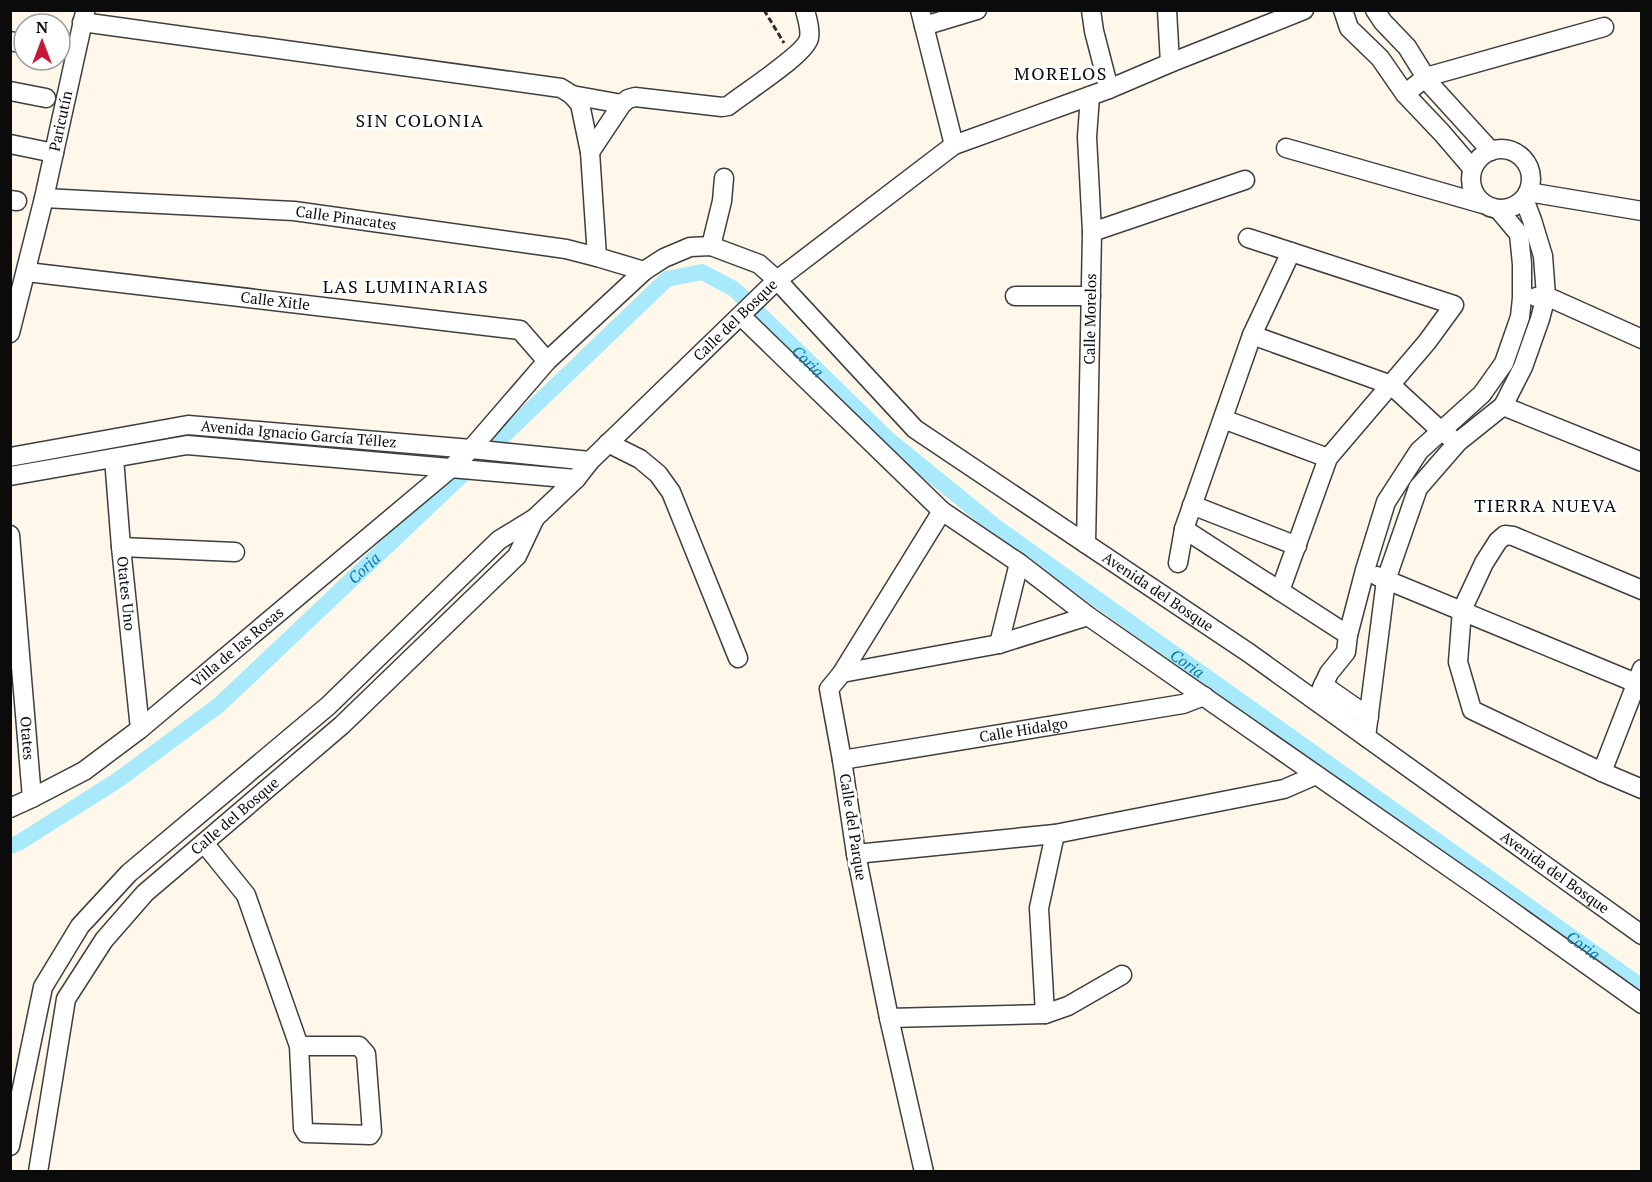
<svg xmlns="http://www.w3.org/2000/svg" width="1652" height="1182" font-family="'PT Serif',serif">
  <style>
    .lines { fill: none; stroke-linecap: round; stroke-linejoin: round }
    .canal { stroke: #a8e9fc; stroke-width: 16 }
    .minor-casing { stroke: #3e3e3e; stroke-width: 21 }
    .path { stroke: #2d2d2d; stroke-width: 3; stroke-dasharray: 6 3; stroke-linecap: butt }
    .minor { stroke: #fff; stroke-width: 18 }
    .labels { text-anchor: middle; stroke-width: 6; stroke-linejoin: round; paint-order: stroke }
    .street-label { font-size: 15px; fill: #0b0b0b; stroke: #fff }
    .water-label { font-size: 16px; font-style: italic; fill: #0a79a8; stroke: #fff }
    .quarter-label { font-size: 18px; letter-spacing: 1.5px; fill: #0b0b0b; stroke: #fff }
  </style>
  <rect width="100%" height="100%" fill="#fff8ea"/>
  <g class="lines">
    <path class="canal" id="s1" d="M10,846l10,-4 98,-62 101,-75 276,-261 172,-165 35,-7 32,17 154,150 108,88 646,460"/>
    <defs>
      <g id="minor">
        <polyline points="920,10 954,145"/>
        <polyline points="1091,10 1094,31 1109,89"/>
        <polyline points="1167,10 1170,63"/>
        <polyline points="1343,10 1349,28 1380,58 1405,94 1442,133 1472,168"/>
        <polyline points="1375,10 1383,22 1407,47 1430,84 1491,151"/>
        <polyline points="82,22 561,88 572,95 580,104 590,152 597,257"/>
        <polyline points="924,26 977,10"/>
        <polyline points="10,41 24,44"/>
        <polyline points="10,91 46,98"/>
        <polyline points="1405,94 1426,77 1604,27"/>
        <polyline points="572,95 622,104"/>
        <polyline points="10,144 54,153"/>
        <polyline points="1286,148 1483,204"/>
        <circle cx="1501" cy="179" r="30"/>
        <path d="M590,152l32,-48 6,-5 7,-2 87,10 6,-1c16,-13 78,-52 81,-68 2,-9 -2,-19 -4,-28"/>
        <polyline points="1528,192 1642,211"/>
        <path id="s2" d="M44,198l250,13 272,38 31,8 47,14"/>
        <polyline points="10,200 17,201"/>
        <polyline points="1092,232 1245,180"/>
        <polyline points="1248,238 1454,305 1427,342 1328,458 1280,591"/>
        <polyline points="711,246 722,201 724,178"/>
        <path id="s3" d="M27,272l493,58 27,31"/>
        <polyline points="1015,296 1091,296"/>
        <polyline points="1536,297 1546,296 1642,339"/>
        <polyline points="741,316 942,511 1019,563 1088,616 1489,895 1642,1004"/>
        <path id="s4" d="M10,333l34,-135 41,-186"/>
        <polyline points="1252,335 1391,385 1441,431 1451,438"/>
        <polyline points="1503,406 1642,462"/>
        <polyline points="1223,419 1328,458"/>
        <polyline points="608,443 640,459 658,474 671,492 738,658"/>
        <path id="s5" d="M10,457l178,-32 283,24 119,12"/>
        <path id="s6" d="M114,458l7,89 19,182"/>
        <polyline points="10,476 187,445 576,479"/>
        <polyline points="1192,505 1297,546"/>
        <polyline points="1184,529 1348,635"/>
        <path id="s7" d="M10,535l22,263"/>
        <path id="s8" d="M1086,544l6,-312 -5,-95 3,-41"/>
        <polyline points="121,547 235,552"/>
        <polyline points="1178,563 1184,529 1252,335 1291,252"/>
        <polyline points="1377,576 1636,683"/>
        <polyline points="1642,590 1513,536 1505,535 1498,541 1484,563 1462,610 1458,662 1472,710 1602,772 1642,789"/>
        <polyline points="999,644 1019,563"/>
        <polyline points="842,673 999,644 1088,616"/>
        <polyline points="1323,685 1369,717"/>
        <polyline points="1316,701 1329,673 1346,652 1348,635 1365,570 1386,502 1419,451 1482,394 1504,363 1520,317 1522,298 1522,264 1519,234 1498,209"/>
        <polyline points="1366,737 1386,580 1418,488 1458,442 1503,406 1523,367 1540,319 1546,296 1543,256 1532,220 1524,199"/>
        <path id="s9" d="M842,760l341,-56 21,-8"/>
        <polyline points="1602,772 1642,669"/>
        <path id="s10" d="M10,808l22,-10 52,-27 56,-42 311,-261 20,-19 76,-88 97,-90 20,-13 26,-11 21,-1 48,18 18,16 138,149 334,224 393,282"/>
        <polyline points="204,843 246,895 299,1046 359,1046 366,1054 372,1132 370,1135 306,1133 303,1128 299,1046"/>
        <polyline points="856,854 1055,834 1284,789 1316,775"/>
        <polyline points="1045,1014 1039,908 1055,834"/>
        <polyline points="889,1018 1045,1014 1068,1006 1122,975"/>
        <path id="s11" d="M10,1146l33,-159 37,-61 49,-53 199,-167 171,-166 36,-22 41,-39 14,-18 187,-181 177,-135 155,-56 61,-26 134,-53"/>
        <path id="s12" d="M38,1172l28,-173 38,-59 41,-47 197,-168 175,-169 18,-38"/>
        <polyline points="924,1172 889,1018 856,854 842,760 829,689 842,673 942,511"/>
      </g>
    </defs>
    <use href="#minor" class="minor-casing"/>
    <polyline class="path" points="764,10 784,43"/>
    <use href="#minor" class="minor"/>
  </g>
  <g class="labels">
    <g class="street-label">
      <text dy="5" stroke="none"><textPath href="#s4" startOffset="218">Paricutín</textPath></text>
      <text dy="5" stroke="none"><textPath href="#s2" startOffset="303">Calle Pinacates</textPath></text>
      <text dy="5" stroke="none"><textPath href="#s3" startOffset="250">Calle Xitle</textPath></text>
      <text dy="5" stroke="none"><textPath href="#s8" startOffset="225">Calle Morelos</textPath></text>
      <text dy="5" stroke="none"><textPath href="#s11" startOffset="1128">Calle del Bosque</textPath></text>
      <text dy="5" stroke="none"><textPath href="#s5" startOffset="292">Avenida Ignacio García Téllez</textPath></text>
      <text dy="5" stroke="none"><textPath href="#s10" startOffset="1479">Avenida del Bosque</textPath></text>
      <text dy="5" stroke="none"><textPath href="#s6" startOffset="136">Otates Uno</textPath></text>
      <text dy="5" stroke="none"><textPath href="#s10" startOffset="280">Villa de las Rosas</textPath></text>
      <text dy="5" stroke="none"><textPath href="#s9" startOffset="184">Calle Hidalgo</textPath></text>
      <text dy="5" stroke="none"><textPath href="#s7" startOffset="204">Otates</textPath></text>
      <text dy="5" stroke="none"><textPath href="#s12" startOffset="426">Calle del Bosque</textPath></text>
      <text transform="translate(853 827) rotate(81)" y="5">Calle del Parque</text>
      <text dy="5" stroke="none"><textPath href="#s10" startOffset="1965">Avenida del Bosque</textPath></text>
    </g>
    <g class="water-label">
      <text dy="6" stroke="none"><textPath href="#s1" startOffset="1046">Coria</textPath></text>
      <text dy="6" stroke="none"><textPath href="#s1" startOffset="452">Coria</textPath></text>
      <text dy="6" stroke="none"><textPath href="#s1" startOffset="1532">Coria</textPath></text>
      <text dy="6" stroke="none"><textPath href="#s1" startOffset="2018">Coria</textPath></text>
    </g>
    <g class="quarter-label">
      <text x="1061" y="80">MORELOS</text>
      <text x="420" y="127">SIN COLONIA</text>
      <text x="406" y="293">LAS LUMINARIAS</text>
      <text x="1546" y="512">TIERRA NUEVA</text>
    </g>
  </g>
  <rect width="1652" height="1182" fill="none" stroke="#0b0b0b" stroke-width="24"/>
  <g transform="translate(42 42)"><circle r="28" fill="#ffffff" stroke="#9d9d9d" stroke-width="1.5"/>
  <path d="M0-4.5L10 22L0 15L-10 22Z" fill="#c81738"/>
  <text y="-9" font-size="16" font-weight="bold" text-anchor="middle" fill="#0b0b0b">N</text>
  </g>
</svg>
